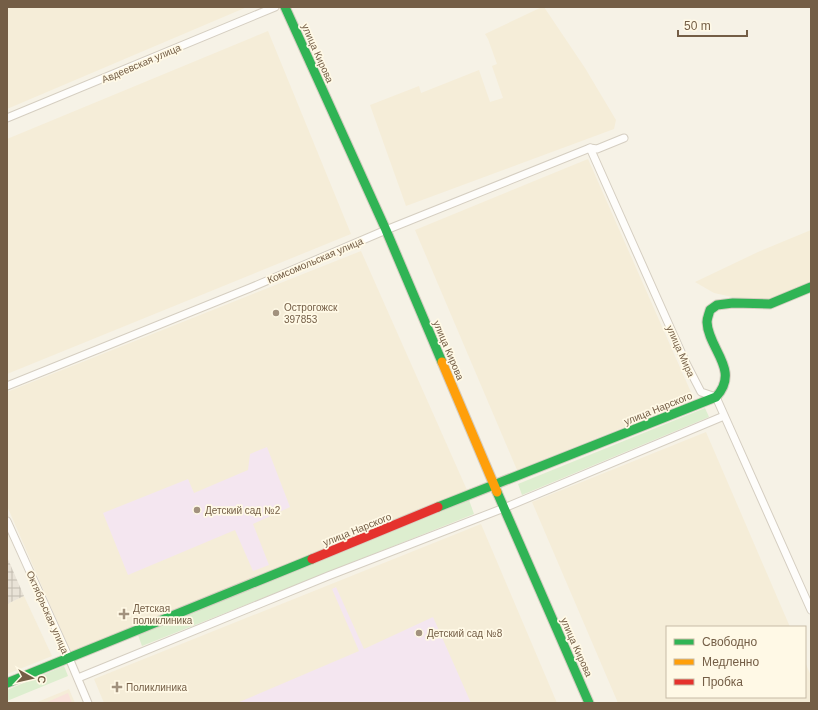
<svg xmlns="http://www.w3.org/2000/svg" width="818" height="710" font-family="Arial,sans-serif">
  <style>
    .residential { fill: #f5edd8 }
    .industrial { fill: url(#industrial-grid) }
    .education { fill: #f4e6f0 }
    .medical { fill: #f9e2db }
    .grass { fill: #ddeecf }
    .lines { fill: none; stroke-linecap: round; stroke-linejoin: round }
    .street-casing { stroke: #d5cec1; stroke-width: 9 }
    .fast-casing { stroke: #d5cdc0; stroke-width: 11 }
    .slow-casing { stroke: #d5cdc0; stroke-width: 11 }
    .jam-casing { stroke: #d5cdc0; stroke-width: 11 }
    .street { stroke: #fefdfb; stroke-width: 7 }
    .fast { stroke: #30b455; stroke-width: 9 }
    .slow { stroke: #ff9f0a; stroke-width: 9 }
    .jam { stroke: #e5322d; stroke-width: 9 }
    .poi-dot { fill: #a2927e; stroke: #fff9e6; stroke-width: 1.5 }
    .labels { text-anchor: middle; stroke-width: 3.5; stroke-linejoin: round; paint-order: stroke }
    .street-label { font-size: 10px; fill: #745e46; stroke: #fff9e6 }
    .poi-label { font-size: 10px; fill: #745e46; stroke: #fff9e6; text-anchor: start }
  </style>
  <defs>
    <pattern id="industrial-grid" width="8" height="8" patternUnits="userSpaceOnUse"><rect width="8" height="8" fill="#e9e3d7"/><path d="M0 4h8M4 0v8" fill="none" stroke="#c1bbb0"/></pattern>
  </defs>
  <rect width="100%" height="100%" fill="#f6f2e6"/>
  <g class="residential">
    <polygon points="7,7 247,7 7,109"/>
    <polygon points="542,7 544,7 585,68 616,120 614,129 406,206 370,105 419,86 421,93 479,70 490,102 503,98 492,66 497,64 488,39 485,34"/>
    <polygon points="268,31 351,234 7,374 7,139"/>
    <polygon points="588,159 694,399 517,470 415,230"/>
    <polygon points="811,230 811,291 774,306 714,293 695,282 758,252"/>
    <polygon points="361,251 467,490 71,653 7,506 7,392"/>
    <polygon points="706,432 790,627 667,627 667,697 805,697 805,662 811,676 811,703 618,703 532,502"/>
    <polygon points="481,524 557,703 104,703 94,679"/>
    <polygon points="24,596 52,656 7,674 7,604"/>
    <polygon points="69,689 75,703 35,703"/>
  </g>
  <polygon class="industrial" points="7,557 24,596 7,604"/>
  <g class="education">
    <polygon points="267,447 290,507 253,524 269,565 253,571 235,530 128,575 103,513 188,479 194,493 248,470 250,454"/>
    <polygon points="336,587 364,649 433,617 471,703 237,703 359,651 332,589"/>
  </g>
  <polygon class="medical" points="68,693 72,703 45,703"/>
  <g class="grass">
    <polygon points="705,408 709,417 522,495 518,484"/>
    <polygon points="469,500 474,514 142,646 138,635"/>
    <polygon points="64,666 68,676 7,701 7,690"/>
  </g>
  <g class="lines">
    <defs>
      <g id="street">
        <polyline points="7,118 275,7"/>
        <polyline points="590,148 686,363 701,392 716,397 811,610"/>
        <polyline points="7,386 250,288 386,230 590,148 597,149 624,138"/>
        <polyline points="7,521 69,658 88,703"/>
        <polyline points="78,678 328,576 504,508 724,416"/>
      </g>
      <g id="fast">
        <polyline points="285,7 386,230 442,362"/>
        <polyline points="497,492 589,703"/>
        <path d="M438,507l278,-110c25,-27 -8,-48 -9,-75 0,-4 2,-8 3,-12l7,-5 16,-2 37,1 41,-17"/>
        <polyline points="7,683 312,559"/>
      </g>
      <polyline id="slow" points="442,362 497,492"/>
      <polyline id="jam" points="312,559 438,507"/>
    </defs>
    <use href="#street" class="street-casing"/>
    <use href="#fast" class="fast-casing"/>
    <use href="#slow" class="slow-casing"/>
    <use href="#jam" class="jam-casing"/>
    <use href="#street" class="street"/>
    <use href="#fast" class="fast"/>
    <use href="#slow" class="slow"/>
    <use href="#jam" class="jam"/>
  </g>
  <g class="poi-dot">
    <circle cx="276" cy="313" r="4"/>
    <circle cx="197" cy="510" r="4"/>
    <path d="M122 608h4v4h4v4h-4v4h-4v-4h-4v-4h4z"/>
    <circle cx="419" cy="633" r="4"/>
    <path d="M115 681h4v4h4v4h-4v4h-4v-4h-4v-4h4z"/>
  </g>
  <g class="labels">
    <g class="street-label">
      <text transform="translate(318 53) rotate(66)" y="4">улица Кирова</text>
      <text transform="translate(141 63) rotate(-23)" y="4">Авдеевская улица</text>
      <text transform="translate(315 260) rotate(-23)" y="4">Комсомольская улица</text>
      <text transform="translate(449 350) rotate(67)" y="4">улица Кирова</text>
      <text transform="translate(681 351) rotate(66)" y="4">улица Мира</text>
      <text transform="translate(658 408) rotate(-22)" y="4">улица Нарского</text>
      <text transform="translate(357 529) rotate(-22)" y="4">улица Нарского</text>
      <text transform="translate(48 612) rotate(66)" y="4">Октябрьская улица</text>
      <text transform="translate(577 647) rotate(66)" y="4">улица Кирова</text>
    </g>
    <g class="poi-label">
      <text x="284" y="311">Острогожск<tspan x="284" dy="12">397853</tspan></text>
      <text x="205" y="514">Детский сад №2</text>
      <text x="133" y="612">Детская<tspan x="133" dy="12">поликлиника</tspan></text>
      <text x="427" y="637">Детский сад №8</text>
      <text x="126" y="691">Поликлиника</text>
    </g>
  </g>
  <rect width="818" height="710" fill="none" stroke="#745e46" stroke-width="16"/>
  <rect x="666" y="626" width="140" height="72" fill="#fff9e6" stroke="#c7bba6"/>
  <rect x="674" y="639" width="20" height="6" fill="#30b455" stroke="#c7bba6"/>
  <text x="702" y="646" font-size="12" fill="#745e46">Свободно</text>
  <rect x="674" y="659" width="20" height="6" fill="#ff9f0a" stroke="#c7bba6"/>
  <text x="702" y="666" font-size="12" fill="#745e46">Медленно</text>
  <rect x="674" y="679" width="20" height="6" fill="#e5322d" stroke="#c7bba6"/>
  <text x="702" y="686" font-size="12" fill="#745e46">Пробка</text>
  <g transform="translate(32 678) rotate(98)" stroke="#fff9e6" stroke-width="3" paint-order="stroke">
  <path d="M0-3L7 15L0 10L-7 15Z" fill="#745e46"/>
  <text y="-6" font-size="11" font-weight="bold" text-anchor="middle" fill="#745e46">С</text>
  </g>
  <path d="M678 30v6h69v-6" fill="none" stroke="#745e46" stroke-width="2"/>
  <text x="684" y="30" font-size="12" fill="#745e46" stroke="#fff9e6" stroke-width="3" paint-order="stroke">50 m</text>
</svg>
